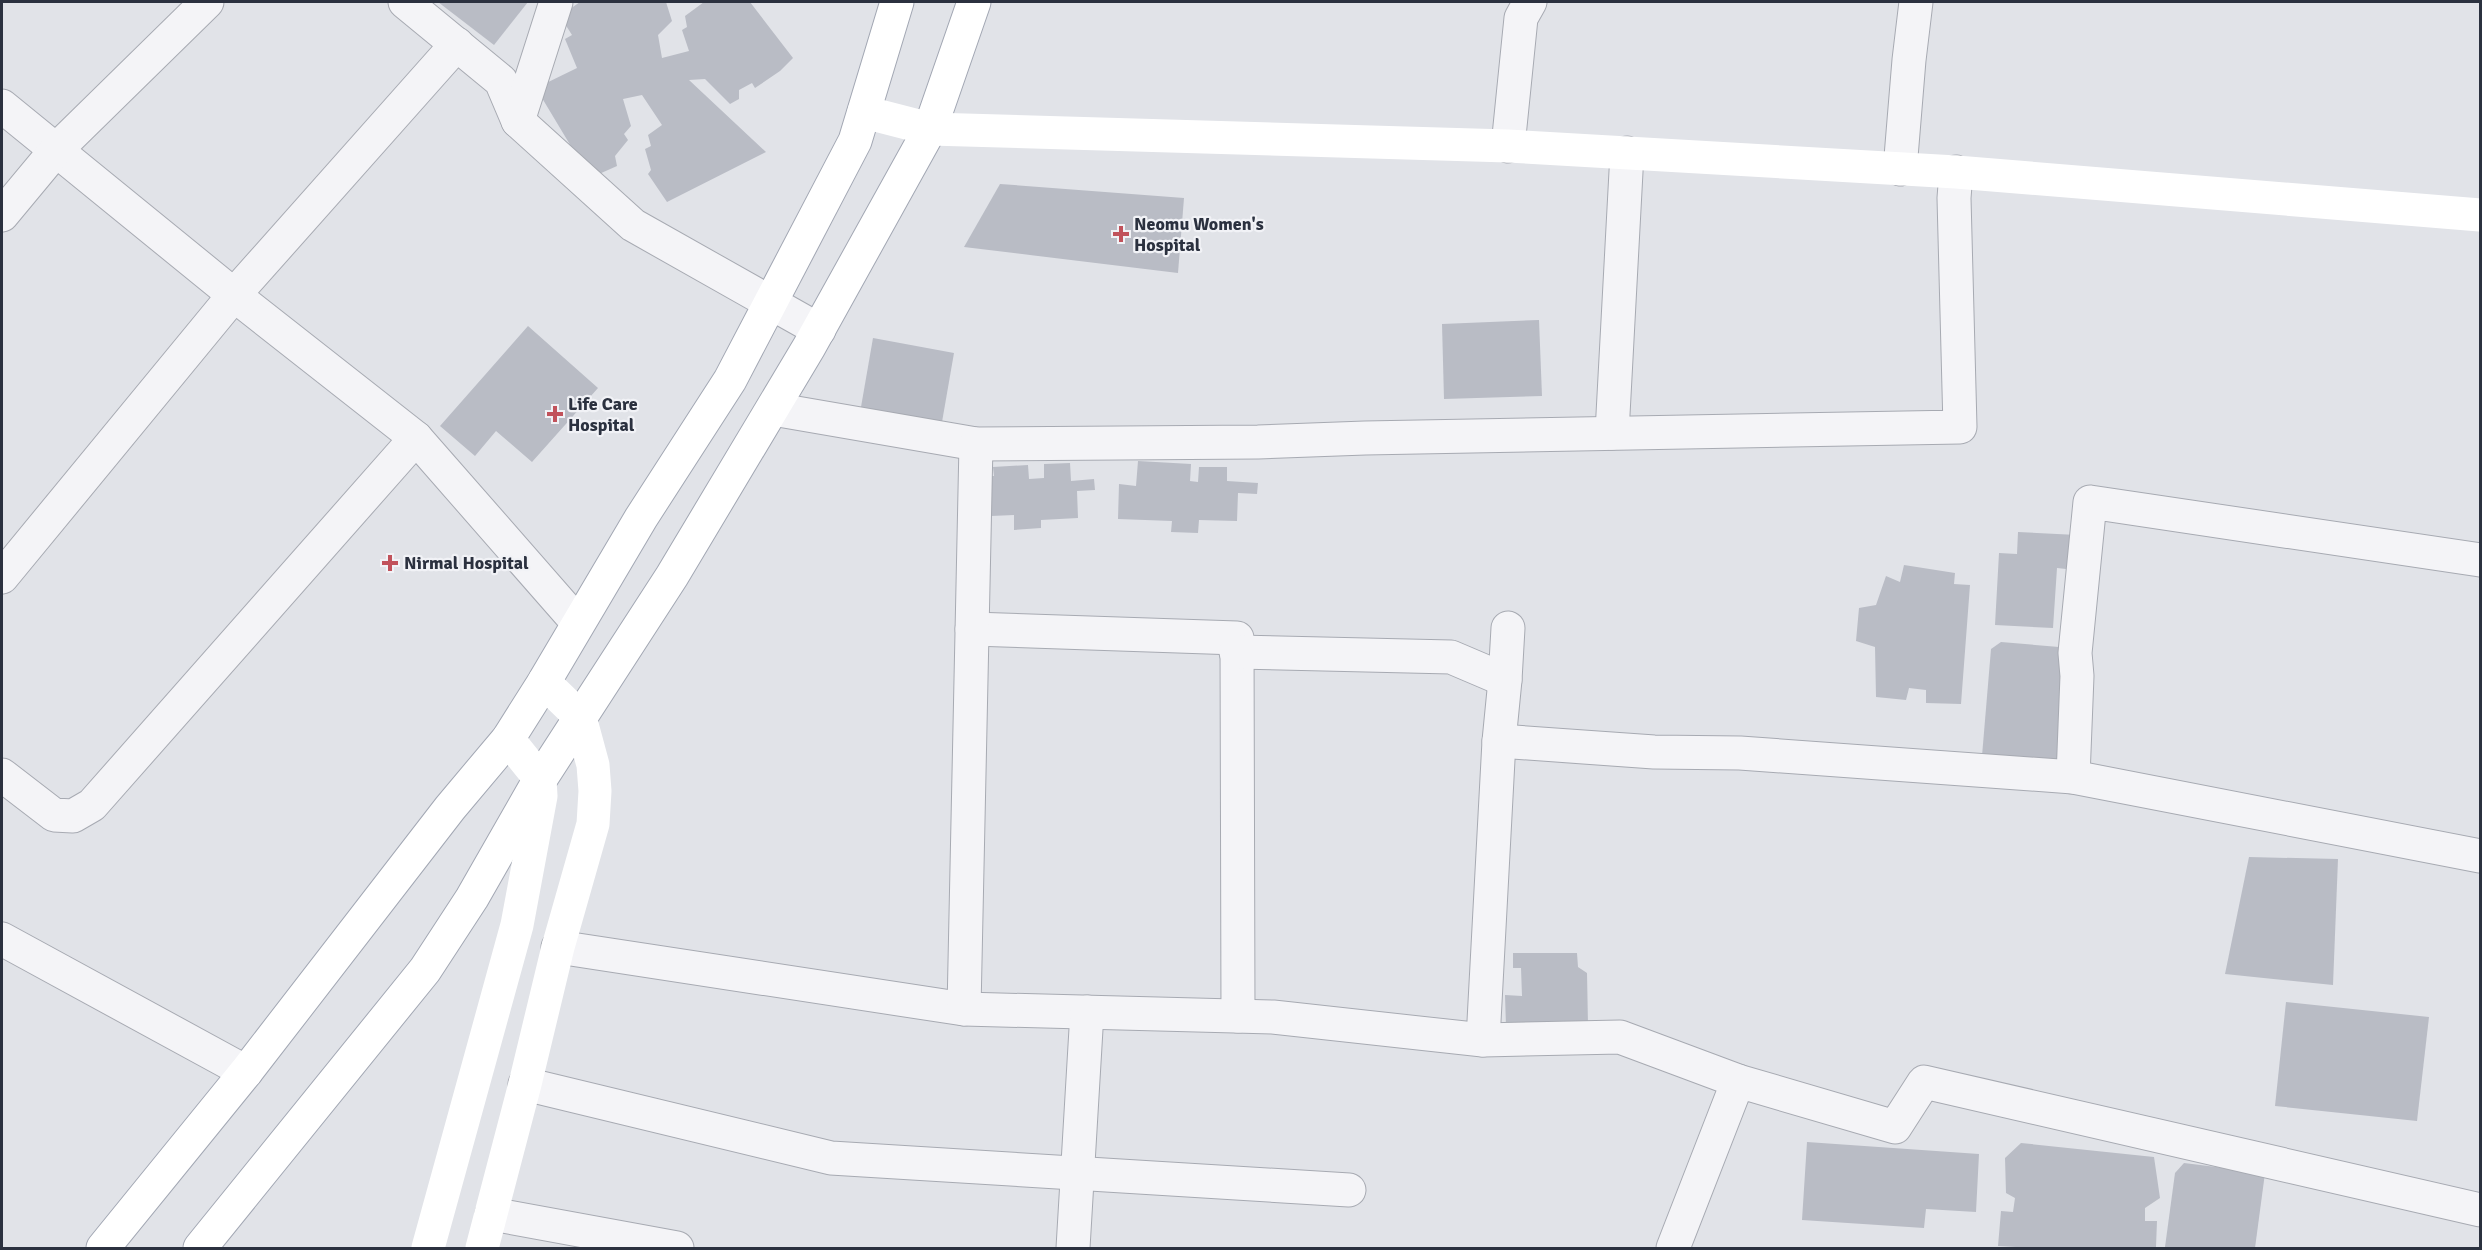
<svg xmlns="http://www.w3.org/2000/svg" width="2482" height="1250" font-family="Signika,sans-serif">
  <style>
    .building { fill: #b9bcc5 }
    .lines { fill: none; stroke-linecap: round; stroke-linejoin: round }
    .street-casing { stroke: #a7aab2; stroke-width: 35 }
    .primary-casing { stroke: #a2a7b3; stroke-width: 35 }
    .street { stroke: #f4f4f7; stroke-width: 33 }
    .secondary { stroke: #fff; stroke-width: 33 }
    .primary { stroke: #fff; stroke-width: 33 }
    .poi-dot { fill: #c1525b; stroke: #f1f2f6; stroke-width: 2 }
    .labels { text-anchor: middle; stroke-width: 4.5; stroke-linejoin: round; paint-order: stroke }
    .poi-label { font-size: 18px; font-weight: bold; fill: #2b313f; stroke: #f1f2f6; text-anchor: start }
  </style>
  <rect width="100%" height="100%" fill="#e1e3e8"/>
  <g class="building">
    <polygon points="438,2 528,2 494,45"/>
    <polygon points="580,2 666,2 672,21 658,35 662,58 689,51 682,30 687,27 685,16 704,2 750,2 793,58 780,71 755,88 752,83 739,90 739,99 730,104 705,79 689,80 766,152 667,202 648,174 651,170 645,149 651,146 648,135 662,125 642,95 623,99 631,126 624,134 628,140 615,156 617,166 590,178 536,88 577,68 565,39 572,35 560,16"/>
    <polygon points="1000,184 1184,198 1178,273 964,247"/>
    <polygon points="1539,320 1542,396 1444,399 1442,324"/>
    <polygon points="528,326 598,388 532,462 496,431 475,456 440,426"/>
    <polygon points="873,338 954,353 942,422 861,407"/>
    <polygon points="1138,461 1191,464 1190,481 1198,482 1199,467 1227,467 1227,481 1258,483 1257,494 1238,493 1237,521 1199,520 1198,533 1171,532 1172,521 1118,519 1119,484 1136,486"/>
    <polygon points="1070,463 1071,481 1094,479 1095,490 1077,491 1078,518 1041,520 1041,528 1014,530 1014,515 991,516 978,476 994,476 993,467 1028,465 1029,479 1044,478 1044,464"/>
    <polygon points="2018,532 2077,535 2075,570 2057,568 2053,628 1995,625 1999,553 2017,554"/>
    <polygon points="1904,565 1955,573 1954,584 1970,585 1961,704 1926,703 1926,690 1909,688 1906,700 1876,697 1875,647 1856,641 1859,608 1876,605 1886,576 1900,582"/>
    <polygon points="2001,642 2071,648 2060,763 1982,756 1991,649"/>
    <polygon points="2249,857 2338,859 2333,985 2225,974"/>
    <polygon points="1513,953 1577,953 1578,967 1587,973 1588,1025 1506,1026 1505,995 1522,996 1521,968 1513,968"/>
    <polygon points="2286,1002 2429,1017 2417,1121 2275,1106"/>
    <polygon points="1807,1142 1979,1154 1976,1212 1926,1209 1924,1228 1802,1220"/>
    <polygon points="2021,1143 2154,1157 2160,1198 2145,1208 2145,1221 2157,1221 2156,1247 2036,1248 1998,1246 2001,1211 2013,1212 2015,1198 2006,1193 2005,1158"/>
    <polygon points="2184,1163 2265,1173 2255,1248 2165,1247 2175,1173"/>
  </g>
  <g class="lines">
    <defs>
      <g id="street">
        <polyline points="405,2 501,81 518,121 633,225 819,330"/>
        <polyline points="2,106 234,295 416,438 578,623"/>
        <polyline points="518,121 556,2"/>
        <polyline points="1508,146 1521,18 1530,2"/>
        <polyline points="1900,169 1909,60 1916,2"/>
        <polyline points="2,215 56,150 207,2"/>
        <polyline points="773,409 976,444 1258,442 1365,438 1960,427 1954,198 1956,172"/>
        <polyline points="1612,433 1627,153"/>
        <polyline points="2,577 234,295 457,44"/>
        <polyline points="972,629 1237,638 1238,1016"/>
        <polyline points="1236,652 1451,657 1505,680"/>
        <polyline points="1499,741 1654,752 1740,753 2073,777 2480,856"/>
        <polyline points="2,775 54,815 73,816 92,805 416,438"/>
        <polyline points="2073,777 2077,676 2075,653 2090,502 2480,560"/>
        <polyline points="2,939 246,1072"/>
        <polyline points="558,947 964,1009 1273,1017 1483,1040 1620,1037 1738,1081"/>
        <polyline points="964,1009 976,444"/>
        <polyline points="1483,1040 1499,741 1505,680 1508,628"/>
        <polyline points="525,1084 831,1158 1349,1190"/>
        <polyline points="492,1214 677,1248"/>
        <polyline points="1073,1248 1087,1012"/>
        <polyline points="1673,1248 1738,1081 1895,1127 1924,1082 2480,1210"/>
      </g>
      <g id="primary">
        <polyline points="103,1248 246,1072 450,808 508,739 544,682 641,518 730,380 855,141 897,2"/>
        <polyline points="200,1248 425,970 472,898 536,786 672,576 809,347 930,129 974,2"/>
      </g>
    </defs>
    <use href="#street" class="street-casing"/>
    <use href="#primary" class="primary-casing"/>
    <use href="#street" class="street"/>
    <g class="secondary">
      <polyline points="864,112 930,129 1508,146 1956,172 2480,215"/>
      <polyline points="428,1248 517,925 541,796 540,779 508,739"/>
      <polyline points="482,1248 525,1084 558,947 593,824 595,791 593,765 580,717 544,682"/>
    </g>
    <use href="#primary" class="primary"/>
  </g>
  <g class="poi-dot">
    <path d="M1118 225h6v6h6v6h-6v6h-6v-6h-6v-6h6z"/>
    <path d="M552 405h6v6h6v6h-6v6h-6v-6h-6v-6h6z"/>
    <path d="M387 554h6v6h6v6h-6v6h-6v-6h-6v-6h6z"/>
  </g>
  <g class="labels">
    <g class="poi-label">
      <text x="1134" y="230">Neomu Women's<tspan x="1134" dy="21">Hospital</tspan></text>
      <text x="568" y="410">Life Care<tspan x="568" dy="21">Hospital</tspan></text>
      <text x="404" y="569">Nirmal Hospital</text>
    </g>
  </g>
  <rect width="2482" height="1250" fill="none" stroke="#2b313f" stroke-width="6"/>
</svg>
